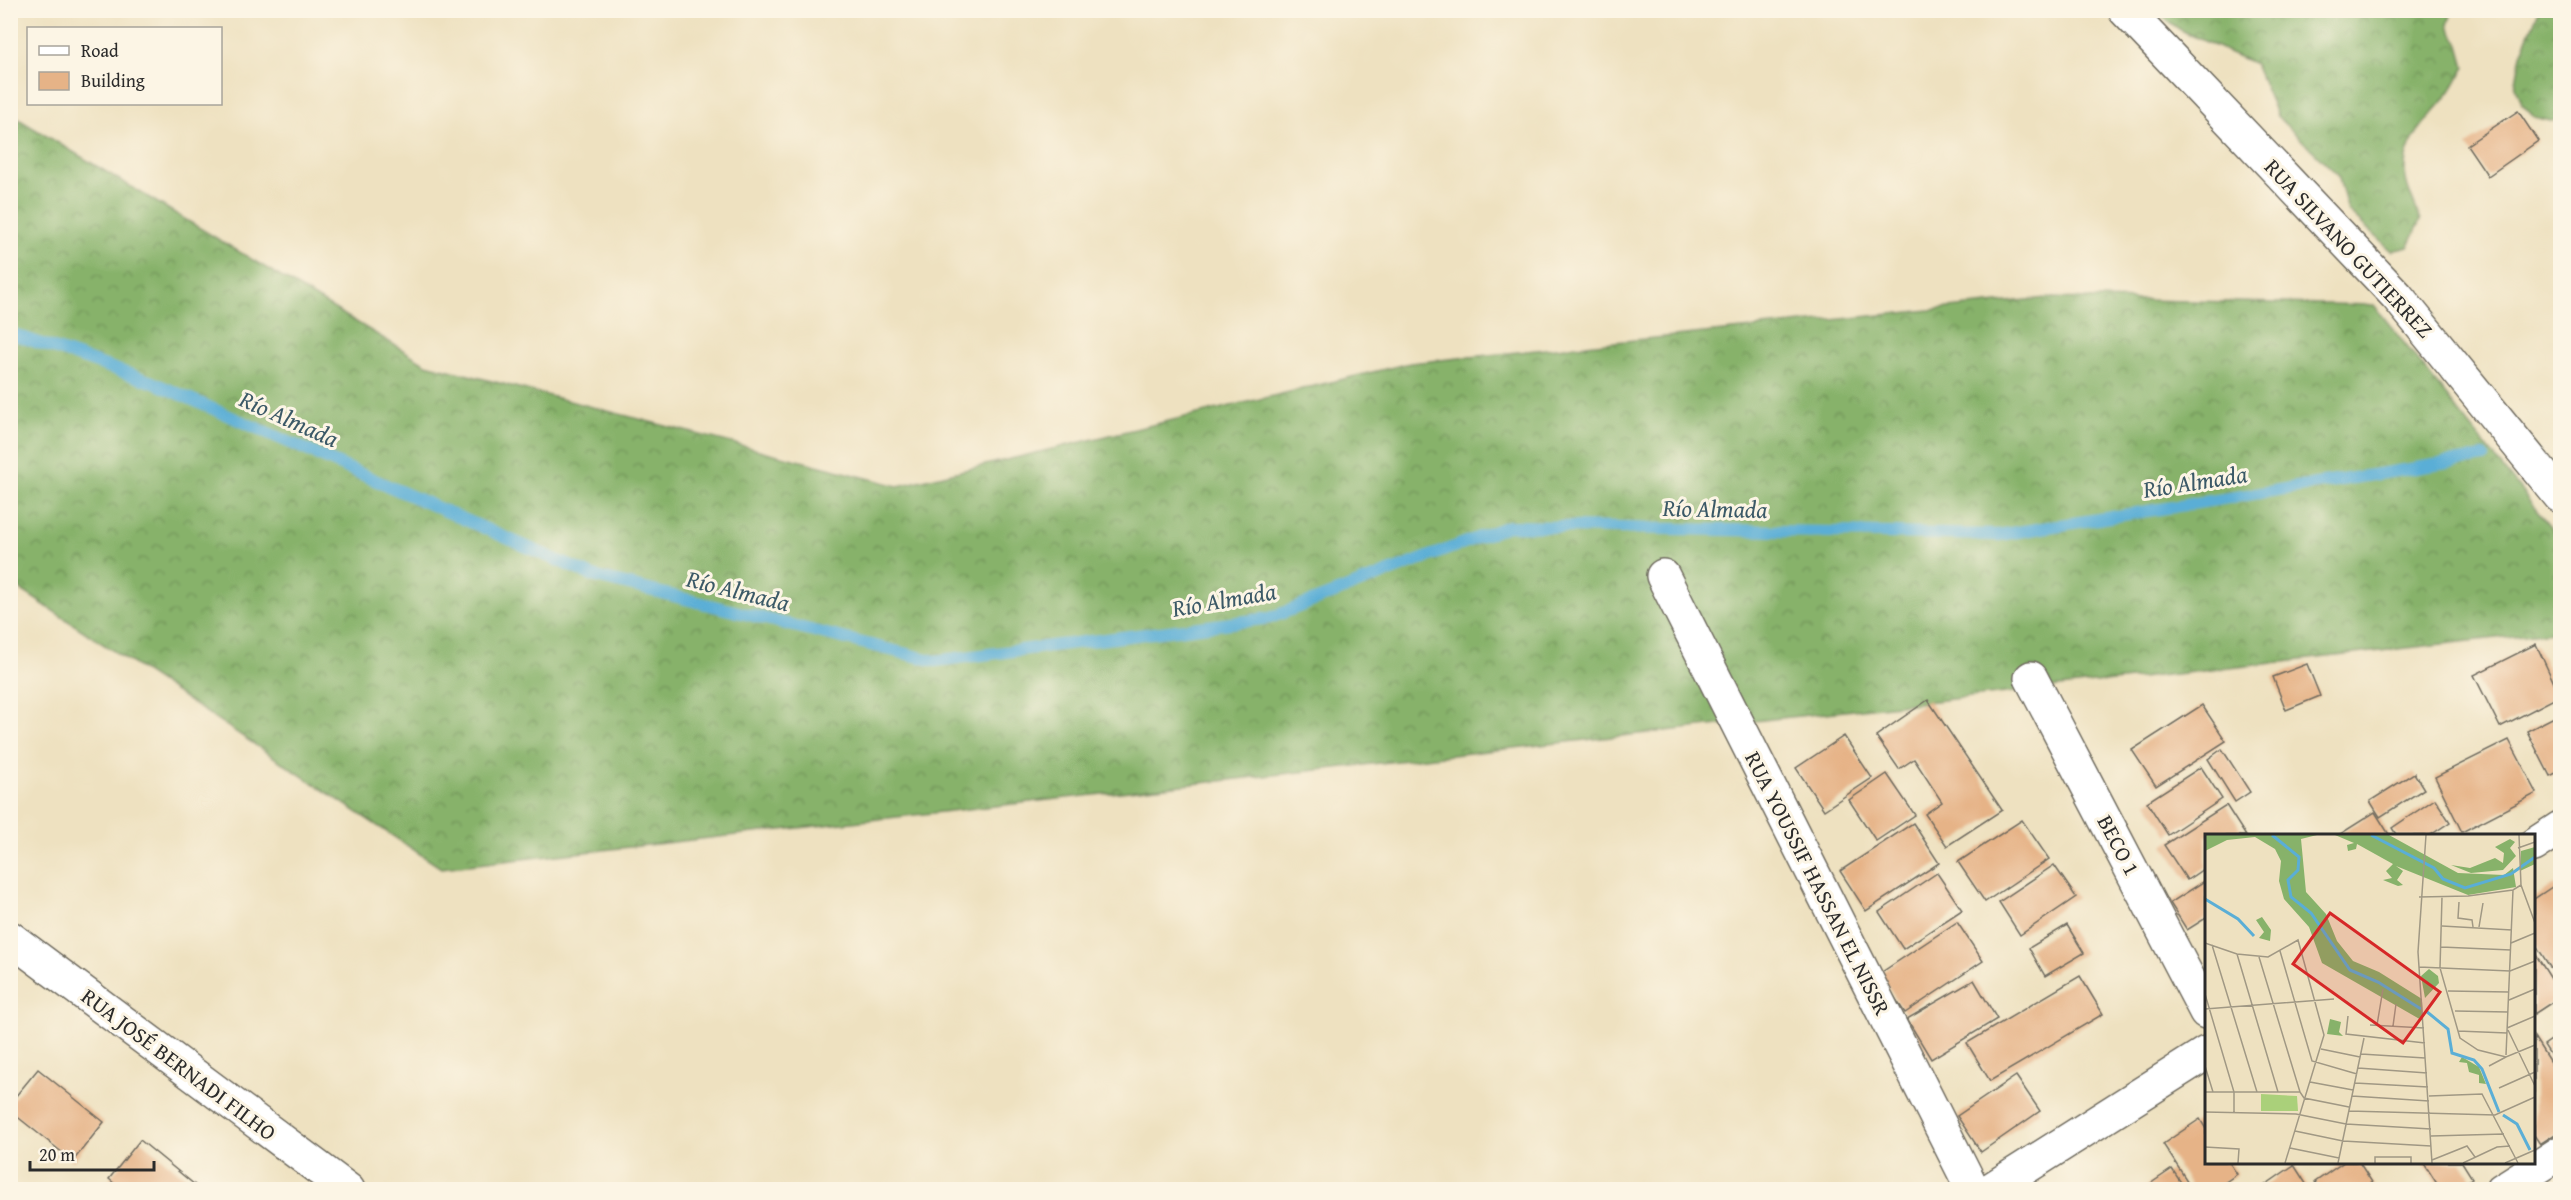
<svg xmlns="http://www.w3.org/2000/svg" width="2571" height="1200" font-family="'Gentium Book Plus',serif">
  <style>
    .forest { fill: url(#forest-crowns); stroke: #596e4a; stroke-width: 1.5 }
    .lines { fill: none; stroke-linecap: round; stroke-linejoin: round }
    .stream { stroke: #5aaed6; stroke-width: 12 }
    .building { fill: #e6b387 }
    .minor-casing { stroke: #6f6b5f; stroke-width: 36 }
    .minor { stroke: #fff; stroke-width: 33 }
    .labels { text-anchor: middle; stroke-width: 6; stroke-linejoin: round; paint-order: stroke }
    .street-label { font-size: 22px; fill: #2b2b2b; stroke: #fcf5e5 }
    .water-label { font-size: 24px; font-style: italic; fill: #3b5967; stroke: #fcf5e5 }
    .inset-river { fill: none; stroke: #5aaed6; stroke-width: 3 }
    .inset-road { fill: none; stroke: #a09884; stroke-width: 1.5 }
    .view { fill: #d62828; fill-opacity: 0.15; stroke: #d62828; stroke-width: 3 }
    .inset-edge { fill: none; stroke: #2b2b2b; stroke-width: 3 }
  </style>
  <defs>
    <pattern id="forest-crowns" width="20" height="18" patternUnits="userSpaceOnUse" patternTransform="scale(1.5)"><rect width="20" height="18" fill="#87b26a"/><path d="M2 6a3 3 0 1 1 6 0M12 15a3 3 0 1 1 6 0" fill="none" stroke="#6f9157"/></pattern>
  </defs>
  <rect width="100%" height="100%" fill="#fcf5e5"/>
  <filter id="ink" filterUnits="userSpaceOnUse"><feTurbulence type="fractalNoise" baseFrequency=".0167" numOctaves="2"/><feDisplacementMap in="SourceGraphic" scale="12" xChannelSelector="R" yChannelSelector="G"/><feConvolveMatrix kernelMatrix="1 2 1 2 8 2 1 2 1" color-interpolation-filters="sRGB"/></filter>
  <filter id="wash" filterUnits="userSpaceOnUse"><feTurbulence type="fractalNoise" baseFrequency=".008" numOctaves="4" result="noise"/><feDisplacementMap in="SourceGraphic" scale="24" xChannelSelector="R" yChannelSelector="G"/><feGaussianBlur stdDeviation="1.35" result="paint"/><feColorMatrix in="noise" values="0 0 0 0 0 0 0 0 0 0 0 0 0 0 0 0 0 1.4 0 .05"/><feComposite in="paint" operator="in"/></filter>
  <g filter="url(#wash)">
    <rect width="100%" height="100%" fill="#eee1c0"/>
    <g class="forest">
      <polygon points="2539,10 2560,11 2560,117 2555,122 2534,117 2521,103 2515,87 2521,54"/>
      <path d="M2154,11h298l-4,14 11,20 6,22c-5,8 -9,17 -14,24 -17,24 -44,43 -46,75 -1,18 9,37 16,54l-13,27 -16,4 -44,-40 -10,-36 -61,-59 -22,-52 -73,-33z"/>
      <polygon points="10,114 426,364 898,486 1410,363 2047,298 2374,305 2560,540 2560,631 441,868 11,583"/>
    </g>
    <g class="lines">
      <polyline class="stream" points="10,333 152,382 593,576 935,661 1270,618 1508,526 1999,535 2484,457"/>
    </g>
    <g id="blocks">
      <g class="building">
        <polygon points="2518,111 2538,141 2488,176 2467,145"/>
        <polygon points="2536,644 2560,696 2500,727 2474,675"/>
        <polygon points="2307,664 2320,696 2286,710 2273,677"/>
        <polygon points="1928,700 2002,810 1947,846 1925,814 1942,802 1914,759 1899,769 1876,736"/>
        <polygon points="2202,705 2226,741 2156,786 2132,750"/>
        <polygon points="2560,714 2560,771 2550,776 2527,731"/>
        <polygon points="1844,736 1872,778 1824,810 1796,768"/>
        <polygon points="2509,740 2537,793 2462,832 2435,777"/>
        <polygon points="2222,749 2250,792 2235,802 2208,759"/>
        <polygon points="2201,767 2222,799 2168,835 2147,802"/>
        <polygon points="2414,773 2424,789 2380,817 2370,801"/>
        <polygon points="1887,774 1915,815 1876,841 1849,800"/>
        <polygon points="2435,799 2450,822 2429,836 2397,836 2392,828"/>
        <polygon points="2226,805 2246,836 2206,836 2206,867 2187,880 2164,845"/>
        <polygon points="2375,812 2390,836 2337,836"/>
        <polygon points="2022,820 2049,859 1985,902 1958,862"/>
        <polygon points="1913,823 1939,863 1866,911 1840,871"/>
        <polygon points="2054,865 2076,897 2020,935 1999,902"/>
        <polygon points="1937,873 1962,910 1903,949 1879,912"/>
        <polygon points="2206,880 2206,918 2187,930 2170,903"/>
        <polygon points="2555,885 2560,893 2560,972 2555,975 2534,942 2534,899"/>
        <polygon points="1957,922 1983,961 1905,1013 1879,974"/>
        <polygon points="2067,925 2084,953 2045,976 2029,948"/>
        <polygon points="2534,952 2560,993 2560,997 2534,1014"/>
        <polygon points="2080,976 2103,1014 1990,1081 1967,1043"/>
        <polygon points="1974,980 1997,1019 1931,1059 1907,1019"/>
        <polygon points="2560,1034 2560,1070 2544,1045"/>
        <polygon points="2534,1037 2560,1078 2560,1131 2540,1144 2534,1135"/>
        <polygon points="38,1069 104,1122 73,1161 10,1111 10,1103"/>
        <polygon points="2016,1076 2040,1111 1981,1152 1957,1116"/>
        <polygon points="2200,1119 2206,1129 2206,1162 2229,1162 2237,1174 2214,1190 2193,1190 2163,1144"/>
        <polygon points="140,1140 201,1190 122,1190 109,1179"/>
        <polygon points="2344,1162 2359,1162 2377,1190 2320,1190 2315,1182"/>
        <polygon points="2423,1162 2462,1162 2472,1178 2455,1190 2441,1190"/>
        <polygon points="2294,1165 2310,1190 2258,1190"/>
        <polygon points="2172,1169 2186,1190 2141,1190"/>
      </g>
    </g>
  </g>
  <g filter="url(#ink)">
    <use href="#blocks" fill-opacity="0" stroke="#6f6b5f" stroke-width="1.5"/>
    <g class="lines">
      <defs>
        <g id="minor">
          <polyline points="2125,10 2397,296 2560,496"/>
          <polyline points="1663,576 1973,1190"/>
          <polyline points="2031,678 2206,1012"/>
          <polyline points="2534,845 2560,828"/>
          <polyline points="10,938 348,1190"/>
          <polyline points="1990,1190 2206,1053"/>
          <polyline points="2502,1190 2560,1153"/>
        </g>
      </defs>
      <use href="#minor" class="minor-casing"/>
      <use href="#minor" class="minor"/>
    </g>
  </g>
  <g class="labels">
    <g class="street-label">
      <text transform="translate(2349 248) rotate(47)" y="8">RUA SILVANO GUTIERREZ</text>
      <text transform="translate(2119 845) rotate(62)" y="8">BECO 1</text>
      <text transform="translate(1818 883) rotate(63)" y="8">RUA YOUSSIF HASSAN EL NISSR</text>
      <text transform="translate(179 1064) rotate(37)" y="8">RUA JOSÉ BERNADI FILHO</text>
    </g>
    <g class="water-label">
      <text transform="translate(289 419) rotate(24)" y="8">Río Almada</text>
      <text transform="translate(2195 482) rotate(-9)" y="8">Río Almada</text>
      <text transform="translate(1715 509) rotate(1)" y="8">Río Almada</text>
      <text transform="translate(738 591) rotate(14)" y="8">Río Almada</text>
      <text transform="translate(1224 600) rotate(-10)" y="8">Río Almada</text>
    </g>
  </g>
  <g transform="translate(2205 834)">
    <rect width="330" height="330" fill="#eee1c0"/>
    <path d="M56,260l36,2 1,15h-37z" fill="#aad07a"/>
    <path d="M0,1h112l-16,4 5,53 20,22 11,27 16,20 26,11 43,27 1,22 -101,-58 -13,-36 -25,-28 -5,-18 2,-20 -6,-12 -20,-12 -28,3 -22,11zM130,1h54l69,38 46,2 9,-7 3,19 -48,8 -72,-29 7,5 -6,9 6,5 -5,1 -15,-6 9,-2 -6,-7 7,-7 -36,-20 -1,5 -8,2 -1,-6 7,-2zM305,5l5,3 -5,6 6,8 -13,14 -32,3 -20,-8 19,3 25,-10 8,5 1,-10 -9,-6zM330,13v17l-15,7 1,-20zM57,83l9,13 -1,11 -11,-3 5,-6 -8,-12zM224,135l9,7 1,7 -14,15 -4,-22zM125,185l11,3 -2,10 4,4 -16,-2zM257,223l17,10 7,17 -7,-1v-8l-10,-3 -2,-9 -8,-1z" fill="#87b26a"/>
    <path class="inset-river" d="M67,1l27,22 -1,13 -10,10 3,17 20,16 39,57 28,12 43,27M166,1l63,33 9,11 22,9 46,-14 24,-17M0,65l33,20 16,17M221,177l22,18 4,24 22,7 8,9 17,43M298,281l14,9 13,26"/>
    <path class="inset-road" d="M221,1l-8,117 14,211M314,1l2,50 14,38M313,14l17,-6M214,63l49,-1 45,-6 8,-5M237,63l-2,71 20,70 18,12 28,7 29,-12M254,68l-1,16 14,2 1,7M237,92l70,4M274,93l4,-24M0,109l32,11 31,3 30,-17 26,95 -39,128M306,109l24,-10M7,111l45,147M236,113l70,3M75,117l32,110 45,13M32,120l41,138M54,123l41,135M214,133l91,4 25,-10M243,157l61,1M0,160l29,98v21M304,166l26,-11M0,175l129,-10M250,177l53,1M143,182l-2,18 79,9M165,191l54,3M172,191l6,-36M188,192l3,-22M302,194l28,-12M303,196l27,56M253,197l49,2M116,215l39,8M156,220l64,4M301,221l7,-165M0,232l8,26M284,232l17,-9M153,234l69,5M105,248l43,8M150,249l73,4M294,254l36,-16M0,258h95l4,6 45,9M147,262l77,5M224,262l53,-2 36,69M144,277l146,4 40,-18M0,278l91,2 50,10 85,5M90,297l48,10 88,5M226,302l73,-2M0,313l34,2 -1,14M85,314l49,10M227,326l35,-14 8,11M133,329l26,-125M170,329v-6h36v6M258,329l34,-16 13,-1M300,329l30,-13"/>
    <path class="view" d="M125,79l110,79 -37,51 -110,-79z"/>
    <rect width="330" height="330" class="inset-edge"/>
  </g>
  <rect width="2571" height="1200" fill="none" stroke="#fcf5e5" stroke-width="36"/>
  <rect x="27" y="27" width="195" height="78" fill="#fcf5e5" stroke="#a8a49b" stroke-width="1.5"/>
  <rect x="39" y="46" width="30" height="9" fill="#ffffff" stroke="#a8a49b" stroke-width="1.5"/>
  <text x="81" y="57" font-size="18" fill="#2b2b2b">Road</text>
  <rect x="39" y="72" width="30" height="18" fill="#e6b387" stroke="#a8a49b" stroke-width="1.5"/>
  <text x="81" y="87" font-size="18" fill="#2b2b2b">Building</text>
  <path d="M30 1161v9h124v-9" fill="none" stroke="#2b2b2b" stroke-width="3"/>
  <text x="39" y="1161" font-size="18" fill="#2b2b2b" stroke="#fcf5e5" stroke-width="4.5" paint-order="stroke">20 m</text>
</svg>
